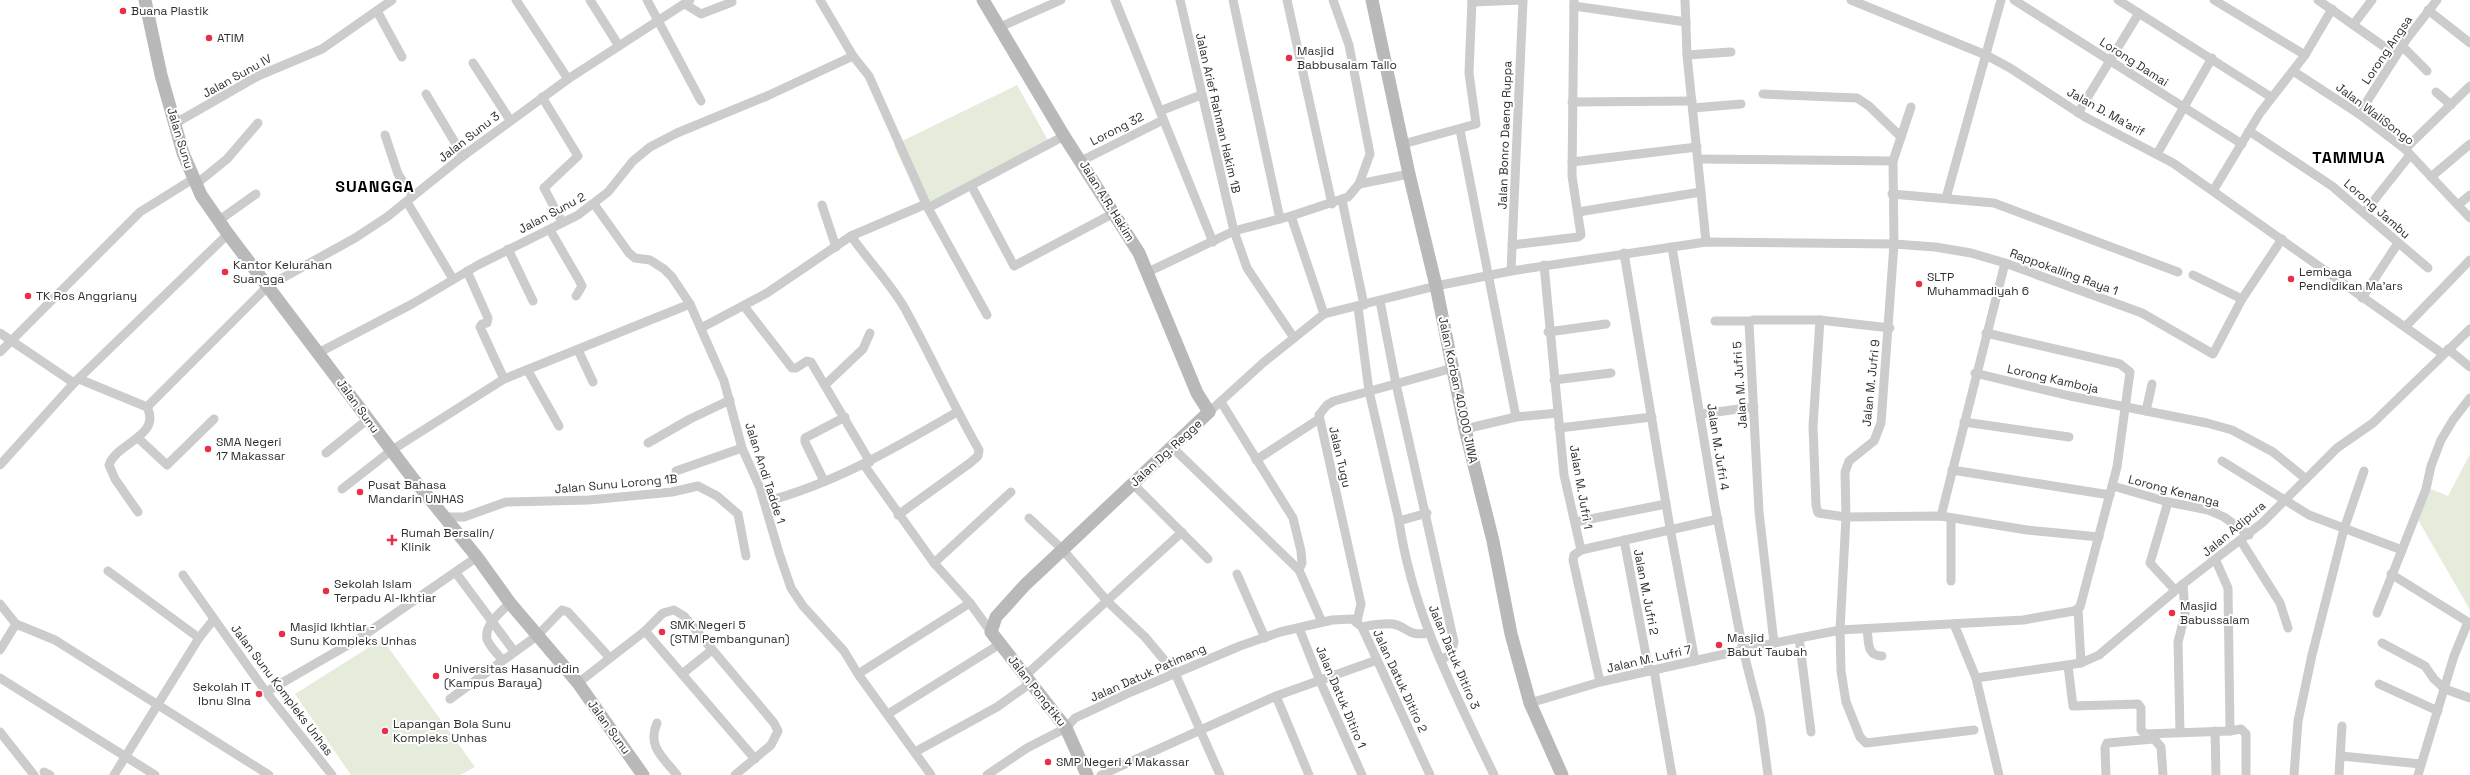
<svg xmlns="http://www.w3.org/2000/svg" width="2470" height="775" font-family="'Space Grotesk',sans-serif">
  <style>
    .grass { fill: #e6ecdc }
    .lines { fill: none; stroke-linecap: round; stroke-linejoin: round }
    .street { stroke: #ccc; stroke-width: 9 }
    .secondary { stroke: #b9b9b9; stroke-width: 13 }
    .poi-dot { fill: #e73047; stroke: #fff; stroke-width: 1.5 }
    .labels { text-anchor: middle; stroke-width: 4; stroke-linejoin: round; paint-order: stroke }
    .poi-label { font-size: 12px; fill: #2f2f2f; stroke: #fff; text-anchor: start }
    .street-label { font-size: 12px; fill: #2f2f2f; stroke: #fff }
    .district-label { font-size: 16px; font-weight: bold; letter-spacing: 1px; fill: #000; stroke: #fff }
  </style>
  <rect width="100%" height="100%" fill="#fff"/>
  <g class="grass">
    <polygon points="1017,85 1049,142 923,209 894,145"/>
    <polygon points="2470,454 2470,610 2417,518 2426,487 2448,496"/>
    <polygon points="382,639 475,767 460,775 351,775 295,694"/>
  </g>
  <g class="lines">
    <g class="street">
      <polyline points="516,0 568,79"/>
      <polyline points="590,0 619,46"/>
      <polyline points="647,0 701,101"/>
      <polyline points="820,0 853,56 869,76 928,208 987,315"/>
      <polyline points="1115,0 1213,242"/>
      <polyline points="1180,0 1234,231 1247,268 1294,338"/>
      <polyline points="1233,0 1280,219"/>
      <polyline points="1287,0 1332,204"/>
      <polyline points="1685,0 1687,55 1706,242"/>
      <polyline points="1851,0 1986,55 2010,68 2085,117 2173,163 2443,354"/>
      <polyline points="2014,0 2242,144"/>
      <polyline points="2118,0 2271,97"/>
      <polyline points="2214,0 2305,55"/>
      <polyline points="2318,0 2396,55"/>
      <polyline points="1472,2 1523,0"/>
      <polyline points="685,4 701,14 732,2"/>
      <polyline points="1574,6 1686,22"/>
      <polyline points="2428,10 2470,43"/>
      <polyline points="377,11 402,57"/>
      <polyline points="2353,25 2372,0"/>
      <polyline points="1000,27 1061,0"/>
      <polyline points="2402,46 2427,71"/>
      <polyline points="1687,55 1731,52"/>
      <polyline points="473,63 510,120"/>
      <polyline points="2293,71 2359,114 2405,149 2470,218"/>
      <polyline points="2436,92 2451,105"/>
      <polyline points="426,94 463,156"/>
      <polyline points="1763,94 1857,98 1869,106 1901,137"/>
      <polyline points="542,97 578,156 544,188 562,222"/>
      <polyline points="1572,102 1692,101"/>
      <polyline points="1693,108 1741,104"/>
      <polyline points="1160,111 1201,95"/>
      <polyline points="2078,113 2139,13"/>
      <polyline points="2359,114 2406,40 2437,0"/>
      <polyline points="174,124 258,76 322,49 392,0"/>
      <polyline points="1460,130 1516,417"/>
      <polyline points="2249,131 2332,186 2428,268"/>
      <polyline points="385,135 398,174 413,196"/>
      <polyline points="1403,144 1476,124 1469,73 1472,0"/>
      <polyline points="2405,149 2470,86"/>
      <polyline points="2157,154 2212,58"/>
      <polyline points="1698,159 1893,161 1894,244 1881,423 1874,441 1849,461 1845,472 1846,517 1840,630 1841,671 1846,702 1860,737 1866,743 1974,730"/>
      <polyline points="1081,161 1163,120"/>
      <polyline points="1893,161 1911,107"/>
      <polyline points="1572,162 1697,147"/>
      <polyline points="2431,177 2470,144"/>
      <polyline points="1359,184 1409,174"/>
      <polyline points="195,185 227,159 258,123"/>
      <polyline points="972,187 1014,266 1114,213"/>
      <polyline points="2213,191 2260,113 2305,55 2332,9"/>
      <polyline points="1892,194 1994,203 2178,272"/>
      <polyline points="1946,198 2001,0"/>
      <polyline points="1342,200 1364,305"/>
      <polyline points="407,202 453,279"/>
      <polyline points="594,204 629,253 635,258 650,260 664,269 672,277 690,304 724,381 742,448 760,488 779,553 791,588 803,606 844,651 858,674 931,775"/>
      <polyline points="822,205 836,247"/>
      <polyline points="2458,205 2470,195"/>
      <polyline points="928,208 1064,136"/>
      <polyline points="1578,212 1701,192"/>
      <polyline points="2364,213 2410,155"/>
      <polyline points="1291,216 1324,314"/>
      <polyline points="218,221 256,194"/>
      <polyline points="550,230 579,280 582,286 576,296"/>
      <path d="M851,236c17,24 38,46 53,71 26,47 48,96 75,143l-1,6 -8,7 -72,52"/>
      <polyline points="1512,245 1578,237 1581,235 1572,176 1574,0"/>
      <polyline points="1672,247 1715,506 1743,650 1760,716 1768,775"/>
      <polyline points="508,249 533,301"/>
      <polyline points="1624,253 1670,528 1695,661"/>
      <polyline points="1544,265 1564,475 1581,550 1574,555 1573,560 1600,682"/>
      <polyline points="467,271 488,318 487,323 482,324 480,327 504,379"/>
      <polyline points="1511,271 1523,0"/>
      <polyline points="1148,272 1234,231 1291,216 1348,197 1359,184 1370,154 1349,45 1333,0"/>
      <polyline points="2193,275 2242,299"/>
      <polyline points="2362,298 2398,243"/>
      <polyline points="1380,301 1396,384 1454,642 1451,654 1441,660"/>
      <polyline points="744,306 792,368 796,368 807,361 811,362 870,462"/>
      <polyline points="1358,307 1369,391 1399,521 1427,513"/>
      <polyline points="1820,320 1813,426 1816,505 1818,513 1846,517 1941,516 2027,530 2099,537"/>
      <polyline points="1715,321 1750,321"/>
      <polyline points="2406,326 2470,260"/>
      <polyline points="701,328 767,293 851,236 926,204"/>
      <polyline points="1890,328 1820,320 1753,320 1749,323 1759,512 1774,643 1840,630 2023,620 2074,611 2080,607 2117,467 2130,372 2120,364 1986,333"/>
      <polyline points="1548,332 1606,324"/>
      <polyline points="0,333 74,383"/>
      <polyline points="2448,349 2470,367"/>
      <polyline points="578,350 593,382"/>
      <polyline points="0,352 140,212 193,179"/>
      <polyline points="318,353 412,304 478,265 578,215 608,192 633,161 650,147 677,133 767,96 853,56"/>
      <polyline points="528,371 559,426"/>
      <polyline points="1975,373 2070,396 2207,423 2232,430 2273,452 2306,479"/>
      <path d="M79,379l68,28c15,29 -31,36 -38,58l6,14 23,33"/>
      <polyline points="1554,380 1611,373"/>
      <polyline points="825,385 863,349 870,333"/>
      <polyline points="1221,402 1293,518 1301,551 1302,563 1299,570"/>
      <polyline points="147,407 268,286 355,238 387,217 463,156 568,79 690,0"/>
      <polyline points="2146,411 2152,384"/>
      <polyline points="1209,412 1264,362 1324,314 1436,286 1511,271 1706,242 1894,244 1935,247 1971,253 2005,263 2142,313 2213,354 2242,299 2282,239"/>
      <polyline points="1701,414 1754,407"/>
      <polyline points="1964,422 2069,437"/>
      <polyline points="1559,428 1652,417"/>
      <polyline points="1465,429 1516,417 1558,413"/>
      <polyline points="138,438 167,465 214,419"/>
      <polyline points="648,443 690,419 730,400"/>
      <polyline points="1172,447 1299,570 1322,622"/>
      <polyline points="326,453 368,419"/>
      <polyline points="1256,460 1319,419"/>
      <polyline points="2222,461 2309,515 2402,550 2377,613"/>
      <polyline points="0,465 74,383 228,234"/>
      <polyline points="864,465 934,563 970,603 991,632"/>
      <polyline points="1952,470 2110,495"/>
      <polyline points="676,471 742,448"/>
      <polyline points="824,481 805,442 805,438 845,417"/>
      <polyline points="1133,484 1208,559"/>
      <polyline points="2113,486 2168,502 2208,510 2224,517 2249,535"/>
      <polyline points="342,489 392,450 504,379 690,304"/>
      <path d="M764,502c70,-18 131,-54 193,-90"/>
      <polyline points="2168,502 2150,563 2175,590"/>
      <polyline points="1941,516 2005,263"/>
      <polyline points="445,517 464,517 506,502 589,500 672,492 698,486 717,496 738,514 746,556"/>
      <polyline points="1029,518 1063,550 1108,602 1145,637 1175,673 1220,775"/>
      <polyline points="1951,518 1951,581"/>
      <path d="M1399,521c13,91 56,172 95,254"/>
      <polyline points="1575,522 1666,504"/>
      <polyline points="1624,540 1649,671"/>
      <polyline points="2241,541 2280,603 2288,628"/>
      <polyline points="1581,550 1718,519"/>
      <polyline points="2402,550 2426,489 2431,466 2441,440 2453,420 2470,398"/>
      <polyline points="2216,561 2228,588 2230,731 2241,729 2246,734 2246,775"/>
      <polyline points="934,563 1011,492"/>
      <polyline points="108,571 199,638"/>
      <polyline points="456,573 514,651"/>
      <polyline points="1237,574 1265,638"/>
      <polyline points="2391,574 2468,622 2454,656 2418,775"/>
      <polyline points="183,575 266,692 332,775"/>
      <polyline points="0,604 16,624 55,640 269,775"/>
      <polyline points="2078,609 2081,663"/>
      <polyline points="1357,621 1361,604 1319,415 1327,405 1334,401 1453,368"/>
      <polyline points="1954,624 1976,678 1999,775"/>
      <path d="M1362,627c10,-2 21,-4 31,-3 14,2 14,13 35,9"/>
      <polyline points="1299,628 1320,681 1362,775"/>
      <path d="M1867,629c2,12 -1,27 15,27"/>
      <polyline points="645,631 755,759"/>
      <polyline points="1799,638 1811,732"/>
      <polyline points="2382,643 2425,666 2434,679 2445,689 2470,698"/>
      <polyline points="0,650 16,624"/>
      <path d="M502,660c-4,-6 -13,-14 -15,-21 -3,-14 14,-27 23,-36"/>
      <polyline points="2068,666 2073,706 2138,704 2141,708 2141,730 2145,734 2230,731"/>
      <polyline points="1654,670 1672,775"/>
      <polyline points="682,674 712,650"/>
      <polyline points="858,674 970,603"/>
      <polyline points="1026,675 1182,532"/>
      <polyline points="0,678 155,775"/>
      <polyline points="1976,678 2081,663 2099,655 2183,584 2262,523 2337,448 2373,423 2470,329"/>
      <polyline points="578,683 645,631 663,613 674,610 684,616 774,723 778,731 771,745 735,775"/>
      <polyline points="2379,684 2438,711"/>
      <polyline points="266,692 360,638 477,557"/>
      <polyline points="450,699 538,635 562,610 568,612 609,657"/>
      <polyline points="1530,703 1600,682 1774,643"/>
      <polyline points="888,714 1000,644"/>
      <path d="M657,723c-10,24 6,34 20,52"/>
      <polyline points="2215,731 2216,775"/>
      <polyline points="0,732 34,775"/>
      <polyline points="2180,732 2178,642 2185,615 2183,584"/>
      <polyline points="915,752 997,707 1032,682"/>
      <polyline points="2341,756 2421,764"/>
      <polyline points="44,772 50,775"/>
      <polyline points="114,775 199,638 214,619"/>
      <polyline points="987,775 1027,748 1066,728 1075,718 1131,692 1240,646 1280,632 1332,620 1352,619 1362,627 1430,775"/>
      <polyline points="1101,775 1276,696"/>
      <polyline points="1309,775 1276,696 1377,660"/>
      <polyline points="2106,775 2105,748 2107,743 2154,739 2161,747 2163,775"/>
      <polyline points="2294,775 2298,721 2312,655 2344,529 2364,471"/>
      <polyline points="2339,775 2342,726"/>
    </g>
    <g class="secondary">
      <polyline points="145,0 161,75 183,153 201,195 228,234 411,476 477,557 510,603 578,683 643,775"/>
      <polyline points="983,0 1064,136 1139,253 1197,393 1209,412 1025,585 996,617 991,632 1066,728 1087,775"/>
      <polyline points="1372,0 1409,174 1436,286 1465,429 1493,541 1511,634 1530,703 1562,775"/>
    </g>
  </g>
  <g class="poi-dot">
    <circle cx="123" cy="11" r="4"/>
    <circle cx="209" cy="38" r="4"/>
    <circle cx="1289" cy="58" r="4"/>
    <circle cx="225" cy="272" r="4"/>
    <circle cx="2291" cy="279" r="4"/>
    <circle cx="1919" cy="284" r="4"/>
    <circle cx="28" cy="296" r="4"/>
    <circle cx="208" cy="449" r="4"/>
    <circle cx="360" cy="492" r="4"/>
    <path d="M390 534h4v4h4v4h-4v4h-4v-4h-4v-4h4z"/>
    <circle cx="326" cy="591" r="4"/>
    <circle cx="2172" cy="613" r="4"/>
    <circle cx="662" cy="632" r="4"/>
    <circle cx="282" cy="634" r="4"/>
    <circle cx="1719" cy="645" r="4"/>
    <circle cx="436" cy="676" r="4"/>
    <circle cx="259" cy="694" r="4"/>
    <circle cx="385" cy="731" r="4"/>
    <circle cx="1048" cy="762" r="4"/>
  </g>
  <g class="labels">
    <g class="poi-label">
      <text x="131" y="15">Buana Plastik</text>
      <text x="217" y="42">ATIM</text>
      <text x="1297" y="55">Masjid<tspan x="1297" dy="14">Babbusalam Tallo</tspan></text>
      <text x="233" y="269">Kantor Kelurahan<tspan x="233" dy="14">Suangga</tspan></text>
      <text x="2299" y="276">Lembaga<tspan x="2299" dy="14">Pendidikan Ma'ars</tspan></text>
      <text x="1927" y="281">SLTP<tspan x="1927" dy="14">Muhammadiyah 6</tspan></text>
      <text x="36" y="300">TK Ros Anggriany</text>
      <text x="216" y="446">SMA Negeri<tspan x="216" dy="14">17 Makassar</tspan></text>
      <text x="368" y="489">Pusat Bahasa<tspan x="368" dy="14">Mandarin UNHAS</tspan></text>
      <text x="401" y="537">Rumah Bersalin/<tspan x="401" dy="14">Klinik</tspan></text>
      <text x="334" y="588">Sekolah Islam<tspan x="334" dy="14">Terpadu Al-Ikhtiar</tspan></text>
      <text x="2180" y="610">Masjid<tspan x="2180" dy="14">Babussalam</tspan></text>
      <text x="670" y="629">SMK Negeri 5<tspan x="670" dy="14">(STM Pembangunan)</tspan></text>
      <text x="290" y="631">Masjid Ikhtiar -<tspan x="290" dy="14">Sunu Kompleks Unhas</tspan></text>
      <text x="1727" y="642">Masjid<tspan x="1727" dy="14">Babut Taubah</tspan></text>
      <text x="444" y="673">Universitas Hasanuddin<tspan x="444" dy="14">(Kampus Baraya)</tspan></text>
      <text x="251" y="691" text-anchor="end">Sekolah IT<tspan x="251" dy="14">Ibnu SIna</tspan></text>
      <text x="393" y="728">Lapangan Bola Sunu<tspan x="393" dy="14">Kompleks Unhas</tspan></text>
      <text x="1056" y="766">SMP Negeri 4 Makassar</text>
    </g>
    <g class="street-label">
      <text transform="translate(2387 50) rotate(-56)" y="4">Lorong Angsa</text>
      <text transform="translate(2134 62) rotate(33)" y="4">Lorong Damai</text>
      <text transform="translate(237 76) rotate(-29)" y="4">Jalan Sunu IV</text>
      <text transform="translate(2106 112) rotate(29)" y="4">Jalan D. Ma'arif</text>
      <text transform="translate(1218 113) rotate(77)" y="4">Jalan Arief Rahman Hakim 1B</text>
      <text transform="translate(2375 114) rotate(37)" y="4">Jalan WaliSongo</text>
      <text transform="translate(1117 129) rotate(-27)" y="4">Lorong 32</text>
      <text transform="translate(1505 135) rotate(-88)" y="4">Jalan Bonro Daeng Ruppa</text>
      <text transform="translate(469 137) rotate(-38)" y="4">Jalan Sunu 3</text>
      <text transform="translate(180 138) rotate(73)" y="4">Jalan Sunu</text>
      <text transform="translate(1107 201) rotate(58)" y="4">Jalan A.R. Hakim</text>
      <text transform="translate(2377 209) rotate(41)" y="4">Lorong Jambu</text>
      <text transform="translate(552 213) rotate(-28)" y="4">Jalan Sunu 2</text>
      <text transform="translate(2064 272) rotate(20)" y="4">Rappokalling Raya 1</text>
      <text transform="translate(2053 379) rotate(13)" y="4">Lorong Kamboja</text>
      <text transform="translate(1871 383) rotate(-84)" y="4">Jalan M. Jufri 9</text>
      <text transform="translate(1740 385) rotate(-94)" y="4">Jalan M. Jufri 5</text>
      <text transform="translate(1458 390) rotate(78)" y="4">Jalan Korban 40.000 JIWA</text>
      <text transform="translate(358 406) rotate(54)" y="4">Jalan Sunu</text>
      <text transform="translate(1718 447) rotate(81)" y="4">Jalan M. Jufri 4</text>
      <text transform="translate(1166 453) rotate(-43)" y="4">Jalan Dg. Regge</text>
      <text transform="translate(1340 457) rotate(77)" y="4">Jalan Tugu</text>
      <text transform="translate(765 473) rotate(72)" y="4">Jalan Andi Tadde 1</text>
      <text transform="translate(616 484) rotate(-5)" y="4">Jalan Sunu Lorong 1B</text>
      <text transform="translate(1581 487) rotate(80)" y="4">Jalan M. Jufri 1</text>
      <text transform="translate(2174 491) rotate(15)" y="4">Lorong Kenanga</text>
      <text transform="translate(2234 529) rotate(-40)" y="4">Jalan Adipura</text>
      <text transform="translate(1646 592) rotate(79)" y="4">Jalan M. Jufri 2</text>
      <text transform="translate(1454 657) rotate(67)" y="4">Jalan Datuk Ditiro 3</text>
      <text transform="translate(1649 659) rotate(-13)" y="4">Jalan M. Lufri 7</text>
      <text transform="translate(1148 673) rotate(-24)" y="4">Jalan Datuk Patimang</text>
      <text transform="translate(1400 681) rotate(65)" y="4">Jalan Datuk Ditiro 2</text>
      <text transform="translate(282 690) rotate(53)" y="4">Jalan Sunu Kompleks Unhas</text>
      <text transform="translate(1037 691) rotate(52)" y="4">Jalan Pongtiku</text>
      <text transform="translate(1341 697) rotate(67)" y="4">Jalan Datuk Ditiro 1</text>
      <text transform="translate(609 727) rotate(54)" y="4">Jalan Sunu</text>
    </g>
    <g class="district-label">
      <text x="2349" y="163">TAMMUA</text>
      <text x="375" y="192">SUANGGA</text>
    </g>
  </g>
</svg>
